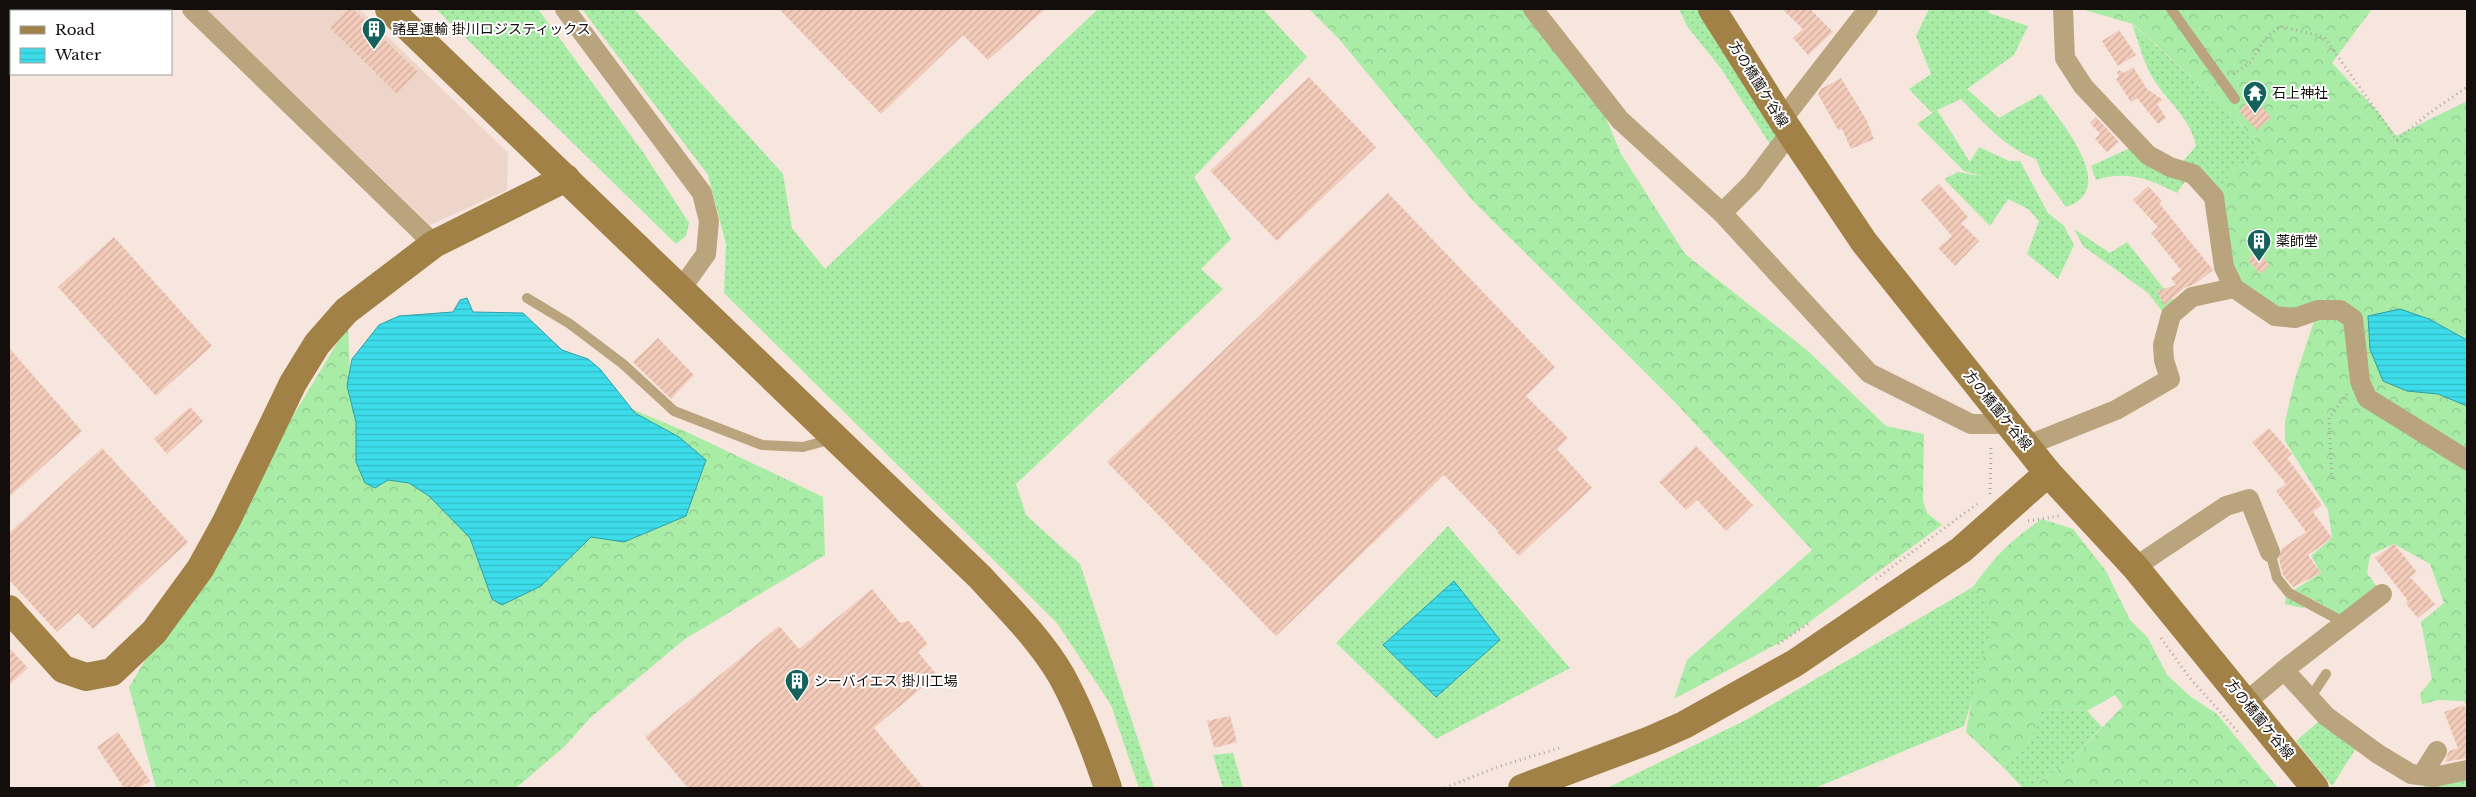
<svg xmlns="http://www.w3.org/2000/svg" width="2476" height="797" font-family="'Libre Baskerville','Noto Sans JP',serif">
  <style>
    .built { fill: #edd6c9 }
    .grass { fill: url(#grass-dots) }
    .forest { fill: url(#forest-crowns) }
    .water { fill: url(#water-rules); stroke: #309ea7 }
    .building { fill: url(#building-hatch) }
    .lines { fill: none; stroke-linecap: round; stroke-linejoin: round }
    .path { stroke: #b2a59d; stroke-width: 3; stroke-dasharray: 1 4; stroke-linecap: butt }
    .lane { stroke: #b9a47e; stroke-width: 10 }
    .street { stroke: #b9a47e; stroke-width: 20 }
    .secondary { stroke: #a18146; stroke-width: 28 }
    .labels { text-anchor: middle; stroke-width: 4; stroke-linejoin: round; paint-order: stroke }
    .poi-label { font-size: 14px; fill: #130e0b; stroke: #fff; text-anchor: start }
    .street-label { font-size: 14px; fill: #130e0b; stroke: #fff }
  </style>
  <defs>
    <pattern id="grass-dots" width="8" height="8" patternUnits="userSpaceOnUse" patternTransform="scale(1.25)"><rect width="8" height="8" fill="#a8eca6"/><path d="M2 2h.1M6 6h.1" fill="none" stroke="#90c98e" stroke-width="1.8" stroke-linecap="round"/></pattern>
    <pattern id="forest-crowns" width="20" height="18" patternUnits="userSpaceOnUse" patternTransform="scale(1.25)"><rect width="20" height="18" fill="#a8eca6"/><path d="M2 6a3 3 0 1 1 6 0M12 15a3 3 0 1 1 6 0" fill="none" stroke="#90c98e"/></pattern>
    <pattern id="water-rules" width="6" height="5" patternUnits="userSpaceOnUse" patternTransform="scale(1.25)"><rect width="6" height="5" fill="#3cdcea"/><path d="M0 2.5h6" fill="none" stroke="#34bcc7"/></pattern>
    <pattern id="building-hatch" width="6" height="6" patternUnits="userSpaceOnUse" patternTransform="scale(1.25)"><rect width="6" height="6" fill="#f3cbba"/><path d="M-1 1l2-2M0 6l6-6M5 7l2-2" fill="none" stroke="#cfad9f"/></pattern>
  </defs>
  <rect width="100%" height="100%" fill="#f7e6dd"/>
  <polygon class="built" points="206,9 359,9 508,153 507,190 430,225"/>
  <g class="grass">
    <polygon points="436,9 538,9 643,152 689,223 686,236 676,244"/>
    <polygon points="582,9 634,9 783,174 792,228 825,269 1098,9 1263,9 1307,57 1194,177 1231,239 1201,269 1223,289 1016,484 1026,515 1080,564 1154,788 1139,788 1111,705 1057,623 724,293 726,244 708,175"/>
    <polygon points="1679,9 1703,9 1785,139 1775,152 1722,70 1687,26"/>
    <path d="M1929,9h59l1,4 39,13 -14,29 -47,34 32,29 42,-24c18,26 80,95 25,113l-24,-33 -6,-15c-31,-11 -53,-37 -75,-60l-24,11 33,52 9,-15 30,14h11l28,52 16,13 10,19 -16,34 -31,-25 12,-33 -11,-12 -20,-10 -18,27 -46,-47 14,-7 24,4 -18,-5 -47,-47 18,-13 -4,1 -22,-23 22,-15 -15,-38z"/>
    <path d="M2132,24l88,79 35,36 4,19 -24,10 -21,29 -34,-32 16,-19c-6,-30 -31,-46 -45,-71 -8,-16 -13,-34 -19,-51z"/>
    <path d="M2132,147l54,33 -9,13c-27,-14 -51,-23 -81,-13l-5,-14z"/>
    <polygon points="2074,229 2110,253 2127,242 2176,304 2165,315 2148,293 2083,246"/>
    <polygon points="1448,526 1570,668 1436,739 1336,643"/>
    <polygon points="1973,587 1997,618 1964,726 1815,788 1607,788 1744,721"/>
    <polygon points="2042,709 2087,711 2102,727 2069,762 2030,788 2023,788 2002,766 2027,747"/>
    <polygon points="2318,722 2357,747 2332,786 2296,741"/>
    <polygon points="1233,753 1243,788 1223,788 1213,755"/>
    <polygon points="2466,777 2467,788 2424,788 2424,784"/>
  </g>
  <g class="forest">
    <polygon points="1309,9 1533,9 1600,104 1621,154 1685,254 1808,351 1886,426 1924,434 1923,501 1927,513 1942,525 1786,639 1674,699 1687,660 1812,550 1673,400 1472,200 1339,39"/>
    <polygon points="2081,9 2372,9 2332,63 2378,112 2396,136 2467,101 2467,707 2464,701 2438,700 2422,704 2420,694 2432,679 2421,622 2444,603 2430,564 2394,544 2370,555 2367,573 2382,594 2344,618 2312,599 2303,608 2285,604 2286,595 2321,573 2311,556 2332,538 2328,510 2285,441 2285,422 2295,379 2317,312 2281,316 2236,289 2214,197 2235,168 2258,158 2255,139 2220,103 2133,24"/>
    <polygon points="348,325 351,397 584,389 689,433 823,497 825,555 685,639 590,718 565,746 516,788 156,788 129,687"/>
    <path d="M2042,519l31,10 33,42 24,49 18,18 19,37 24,22 26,17 61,74h-248l39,-26 54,-56 -8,-11 -28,16 -45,-2 -15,38 -25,19 -36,-34 7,-39 21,-76 -21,-30c23,-32 38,-47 69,-68z"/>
  </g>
  <g class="water">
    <polygon points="467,298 473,312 523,313 562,350 588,359 600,369 635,413 679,437 706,460 686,516 624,542 591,537 541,586 502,605 492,599 470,538 429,496 409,483 388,480 375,488 365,483 356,462 356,422 347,386 352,359 379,325 399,316 453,312 460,300"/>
    <polygon points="2400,309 2429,319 2467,340 2467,406 2438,394 2407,391 2383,381 2370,349 2368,316"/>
    <polygon points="1454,581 1500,640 1436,697 1383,645"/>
  </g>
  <g class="building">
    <polygon points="349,9 353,9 418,72 397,94 330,28"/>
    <polygon points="779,9 1045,9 988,60 963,35 881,114"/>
    <polygon points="1782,9 1810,9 1833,32 1808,55 1793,38 1803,29"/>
    <polygon points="2119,30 2136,55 2118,66 2102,41"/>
    <polygon points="2133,67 2147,89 2163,100 2157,104 2166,118 2158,124 2137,98 2131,102 2116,79 2119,76 2117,73 2119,70 2124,73"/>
    <polygon points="1309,77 1376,147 1277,241 1210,171"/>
    <polygon points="1841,78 1866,119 1874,139 1851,149 1842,129 1838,130 1818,94 1821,89"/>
    <polygon points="2253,98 2271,117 2257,130 2239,111"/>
    <polygon points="2096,117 2119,142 2107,152 2095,139 2100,134 2090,123"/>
    <polygon points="1939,184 1968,217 1961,223 1979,241 1955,266 1938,248 1952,236 1921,200"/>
    <polygon points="2148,186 2162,201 2159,203 2213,270 2195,284 2184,288 2165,305 2156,291 2176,285 2171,278 2181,270 2151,233 2158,227 2133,200"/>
    <polygon points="1388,193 1555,367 1526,396 1568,438 1557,449 1592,488 1519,556 1497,532 1498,531 1444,475 1276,636 1107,462"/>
    <polygon points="114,237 212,346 156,396 58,287"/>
    <polygon points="2258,251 2270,265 2260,274 2248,260"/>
    <polygon points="658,338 694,375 671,399 633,362"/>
    <polygon points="9,348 82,431 9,497"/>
    <polygon points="190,407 203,421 167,454 154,439"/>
    <polygon points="2269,428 2292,454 2287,458 2322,505 2313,512 2332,538 2308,555 2321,573 2293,587 2283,575 2279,559 2281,549 2306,532 2276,491 2286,484 2252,442"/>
    <polygon points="1696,446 1753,505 1726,531 1697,500 1686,510 1659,482"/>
    <polygon points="102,448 188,542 93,629 78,613 57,632 9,580 9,533"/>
    <polygon points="2394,544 2417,572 2410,577 2435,604 2418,618 2406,604 2408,601 2375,558"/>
    <polygon points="872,589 900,623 909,621 928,644 918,652 937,675 874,728 924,788 688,788 645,737 779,626 799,649"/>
    <polygon points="9,648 28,668 9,685"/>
    <polygon points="2464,705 2467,713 2467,758 2445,762 2449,751 2458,748 2444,712"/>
    <polygon points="1230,716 1237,742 1214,748 1207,721"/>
    <polygon points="118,732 150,781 139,788 124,788 97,747"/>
  </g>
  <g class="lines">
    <g class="path">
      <polyline points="2233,74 2251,62 2264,40 2280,26 2324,37 2397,140 2428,114 2467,87"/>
      <polyline points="2332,479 2329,418 2347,394"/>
      <polyline points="1990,494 1991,447"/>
      <polyline points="2028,521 2059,516"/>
      <polyline points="1876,579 1977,504"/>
      <polyline points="2161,638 2189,677 2239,733"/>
      <polyline points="1778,644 1808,624"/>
      <polyline points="1445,788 1497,767 1559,748"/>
    </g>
    <g class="lane">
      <polyline points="2171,9 2235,99"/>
      <polyline points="527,298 570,324 623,364 674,411 762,445 803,447 832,439"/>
      <polyline points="2270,552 2277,578 2289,593 2345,623"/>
      <polyline points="2310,698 2326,674"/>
    </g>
    <g class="street">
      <polyline points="192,9 434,244"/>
      <polyline points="565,9 702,193 709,221 706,254 681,289"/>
      <polyline points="1533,9 1620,120 1722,213 1869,373 1971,424 2009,424"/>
      <polyline points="2063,9 2065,58 2083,86 2148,155 2170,167 2193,174 2214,197 2224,267 2234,288 2275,316 2295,318 2318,310 2340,310 2353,319 2360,381 2367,398 2467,460"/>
      <polyline points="1782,120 1868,9"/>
      <polyline points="1722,213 1752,183 1790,133"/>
      <polyline points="2026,446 2116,410 2170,379 2164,360 2163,345 2171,315 2192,297 2234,288"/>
      <polyline points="2135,567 2226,506 2249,499 2270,552"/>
      <polyline points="2284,670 2326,716 2378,754 2411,774 2434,777 2467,770"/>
      <polyline points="2246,702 2289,666 2382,594"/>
      <polyline points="2422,775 2437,751"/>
    </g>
    <g class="secondary">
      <path d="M389,9l592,569c27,30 59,61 80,97 20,36 34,74 47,113"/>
      <polyline points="1712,9 1782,120 1864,242 2048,473 2135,567 2315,788"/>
      <polyline points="9,609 63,669 86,677 112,672 154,632 200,569 226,522 293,383 317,344 346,311 434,244 566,178"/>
      <polyline points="1522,788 1650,740 1684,725 1795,663 1961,550 2048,473"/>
    </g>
  </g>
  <defs>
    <symbol id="building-pin" viewBox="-11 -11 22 30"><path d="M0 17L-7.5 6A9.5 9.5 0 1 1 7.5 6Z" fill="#15625c" stroke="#fff"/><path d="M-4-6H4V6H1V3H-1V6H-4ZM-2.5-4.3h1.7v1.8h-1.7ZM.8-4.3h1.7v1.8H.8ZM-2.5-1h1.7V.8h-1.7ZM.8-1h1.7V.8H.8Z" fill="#fff"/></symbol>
    <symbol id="temple-pin" viewBox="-11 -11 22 30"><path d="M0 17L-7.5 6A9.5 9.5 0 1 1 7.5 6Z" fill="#15625c" stroke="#fff"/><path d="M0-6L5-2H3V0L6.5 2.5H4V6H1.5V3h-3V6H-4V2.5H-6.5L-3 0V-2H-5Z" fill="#fff"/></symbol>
  </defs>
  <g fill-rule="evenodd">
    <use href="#building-pin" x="360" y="15" width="28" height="38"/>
    <use href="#temple-pin" x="2241" y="79" width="28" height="38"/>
    <use href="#building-pin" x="2245" y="227" width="28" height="38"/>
    <use href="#building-pin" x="783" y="667" width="28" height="38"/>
  </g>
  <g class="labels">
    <g class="poi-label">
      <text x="392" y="34">諸星運輸 掛川ロジスティックス</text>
      <text x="2272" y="98">石上神社</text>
      <text x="2276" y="246">薬師堂</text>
      <text x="814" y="686">シーバイエス 掛川工場</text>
    </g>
    <g class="street-label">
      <text transform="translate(1759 84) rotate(58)" y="5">方の橋薗ケ谷線</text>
      <text transform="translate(1998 410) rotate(51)" y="5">方の橋薗ケ谷線</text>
      <text transform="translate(2260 719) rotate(51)" y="5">方の橋薗ケ谷線</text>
    </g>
  </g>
  <rect width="2476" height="797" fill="none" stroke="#130e0b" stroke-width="20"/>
  <rect x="10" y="10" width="162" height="65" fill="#ffffff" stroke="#a19f9d"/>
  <rect x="20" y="26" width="25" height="8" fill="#a18146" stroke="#a19f9d"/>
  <text x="55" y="35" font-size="15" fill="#130e0b">Road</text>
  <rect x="20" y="48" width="25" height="15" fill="url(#water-rules)" stroke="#a19f9d"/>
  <text x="55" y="60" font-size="15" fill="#130e0b">Water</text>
</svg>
